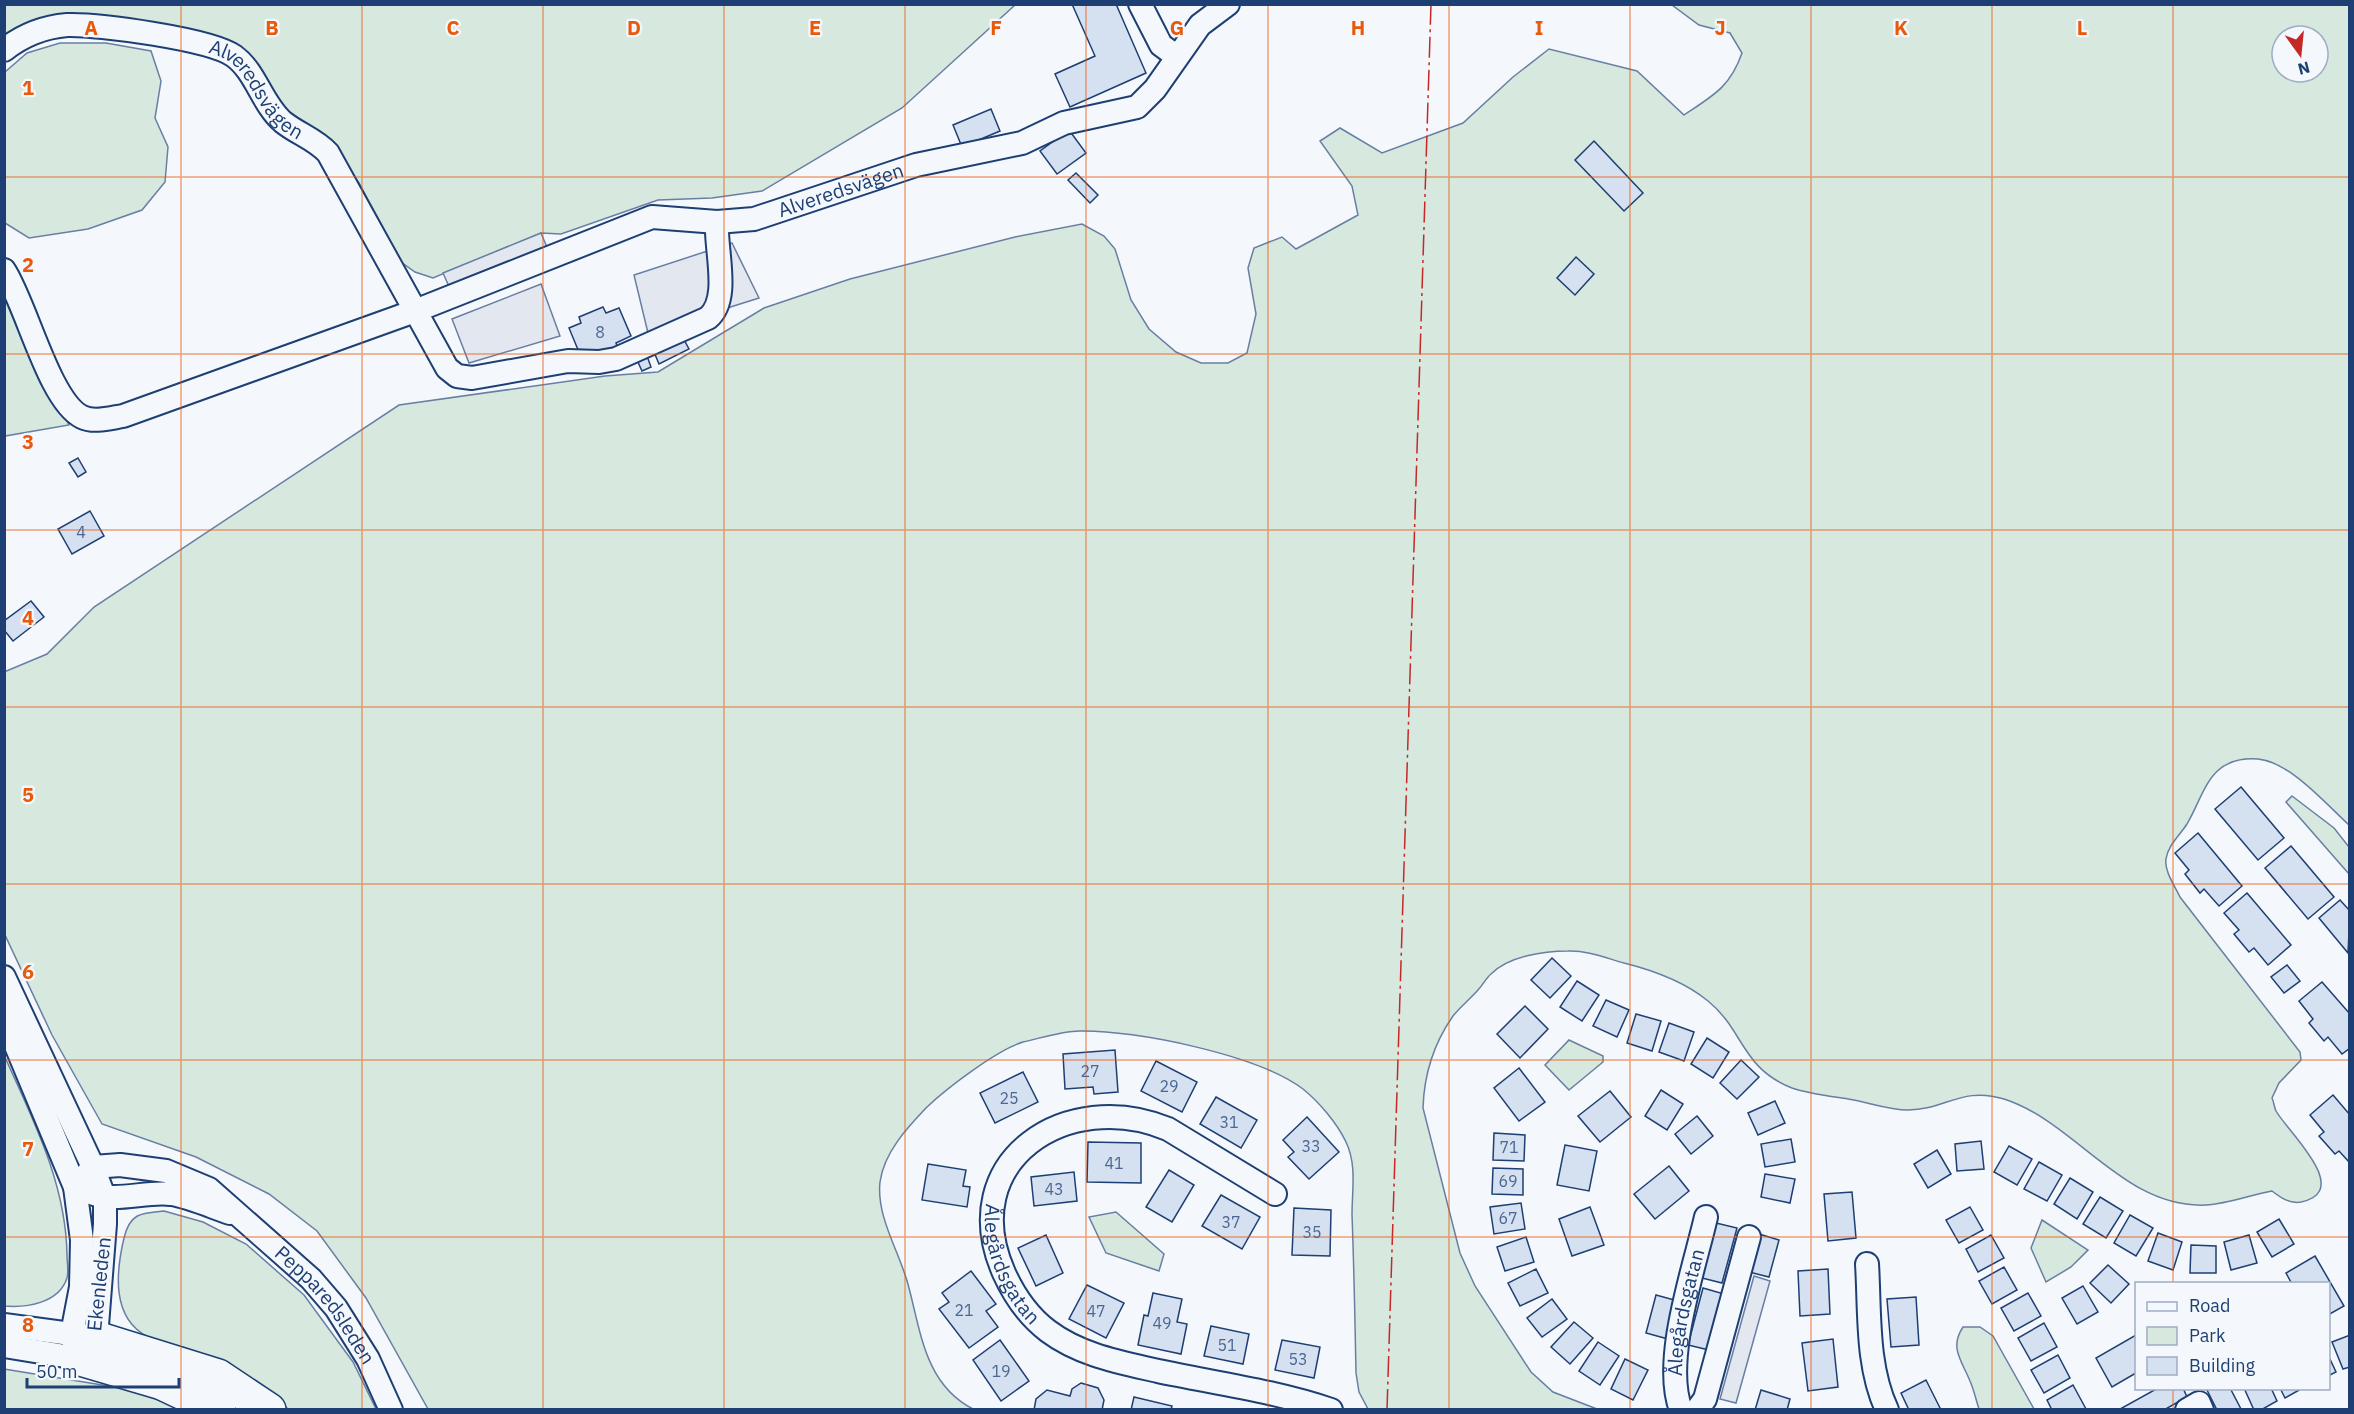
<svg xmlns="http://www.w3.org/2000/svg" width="2354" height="1414" font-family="'IBM Plex Sans',sans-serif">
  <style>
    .green { fill: #d7e8df; stroke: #687fa3; stroke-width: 1.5; fill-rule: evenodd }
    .parking { fill: #e3e8f0; stroke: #687fa3; stroke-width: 1.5 }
    .building { fill: #d5e0f0; stroke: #1d3f73; stroke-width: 1.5 }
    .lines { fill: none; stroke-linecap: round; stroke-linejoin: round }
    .minor-casing { stroke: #1d3f73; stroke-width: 26 }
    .highway-casing { stroke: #1d3f73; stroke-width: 36 }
    .minor { stroke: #f4f7fb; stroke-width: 22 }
    .highway { stroke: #f4f7fb; stroke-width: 33 }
    .power { stroke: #c62828; stroke-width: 1.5; stroke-dasharray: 21 4.5 3 4.5; stroke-linecap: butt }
    .grid { fill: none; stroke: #e8590c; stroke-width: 1.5; stroke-opacity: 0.55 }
    .labels { text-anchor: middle; stroke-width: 4.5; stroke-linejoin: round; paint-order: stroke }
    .number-label { font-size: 16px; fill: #4b6792 }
    .street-label { font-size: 20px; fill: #1d3f73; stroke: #f4f7fb }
    .grid-label { font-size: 20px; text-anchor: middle; font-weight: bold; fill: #e8590c; stroke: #f4f7fb; stroke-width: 4.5; stroke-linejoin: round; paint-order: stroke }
  </style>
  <rect width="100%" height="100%" fill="#f4f7fb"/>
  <g class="green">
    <polygon points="5,4 1015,5 902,108 762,191 712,198 658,200 561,234 541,233 433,278 415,272 401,262 359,183 325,140 294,123 251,63 157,27 5,42"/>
    <path d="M1672,5h677v820c-23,-21 -59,-63 -91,-66 -49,-3 -52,32 -71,65 -7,11 -19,21 -21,35 -2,12 9,27 14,38l120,155 1,8 -22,23 -7,15c2,4 2,9 4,13 11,20 78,80 25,91 -11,2 -20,-4 -29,-11 -22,4 -44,13 -66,14 -82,4 -130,-83 -202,-106 -42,-13 -59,11 -96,11 -20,0 -40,-8 -60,-11 -19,-3 -38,-5 -56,-11 -51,-20 -48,-58 -84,-87 -23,-19 -56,-31 -84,-38 -18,-5 -38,-13 -56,-12 -24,0 -59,5 -77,23 -5,4 -8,11 -13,16 -8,9 -18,17 -25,26 -19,27 -29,60 -30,92l37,145 15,33 56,86 22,20 44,17h-229l-9,-17 -3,-19c-1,-53 -2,-106 -4,-158 0,-25 5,-50 -6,-73 -9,-19 -27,-40 -43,-53 -45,-34 -167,-59 -223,-58 -18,0 -39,7 -57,11 -26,8 -76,46 -96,65 -19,20 -43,45 -47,75 -4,36 21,72 29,106 12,46 17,97 64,121h-545l-62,-111 -49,-67 -48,-37 -73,-37 -94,-33 -50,-89 -47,-100 -1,-263 43,-18 47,-47 305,-202 206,-29 53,-4 106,-64 86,-29 165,-42 67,-13 22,12 11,13 16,51 18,29 27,23 25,11h27l19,-10 9,-39 -8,-46 6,-20 28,-11 14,12 62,-34 -6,-29 -32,-45 20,-13 42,25 81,-30 50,-46 36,-28 88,22 47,44c30,-20 46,-28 58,-62l-12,-20 -31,-8zM2282,36h36v36h-36z"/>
    <polygon points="60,43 106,43 151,51 161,81 155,118 168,147 165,182 142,210 88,229 29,238 5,223 5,72 27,53"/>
    <polygon points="4,296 69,425 5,436"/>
    <polygon points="2292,796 2334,828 2349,847 2349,874 2286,802"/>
    <polygon points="1569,1040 1603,1056 1603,1062 1569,1090 1545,1065"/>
    <path d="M4,1055c29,65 62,128 63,200 0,7 2,17 0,23 -8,25 -40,30 -63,28z"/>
    <path d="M164,1211l39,11 43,22 58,51 49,67 23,47h-88c-21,-20 -47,-40 -75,-51 -21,-9 -45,-11 -65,-21 -37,-19 -32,-65 -24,-99 6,-25 17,-25 40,-27z"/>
    <polygon points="1116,1212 1164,1254 1159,1271 1106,1253 1089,1217"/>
    <polygon points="2042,1220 2088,1250 2071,1267 2046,1282 2031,1248"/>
    <path d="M1963,1327h17l13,9 41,73h-55c-3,-9 -5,-19 -9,-28 -8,-20 -21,-33 -7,-54z"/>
    <polygon points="4,1369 133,1390 181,1409 5,1409"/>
  </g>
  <g class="parking">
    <polygon points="541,233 549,252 451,291 443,273"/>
    <polygon points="732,243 759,298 648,333 634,275"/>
    <polygon points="541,284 560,336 469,363 452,319"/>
    <polygon points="1754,1276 1770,1281 1736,1403 1720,1399"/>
  </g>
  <g class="building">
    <polygon points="1072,4 1116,4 1146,73 1070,107 1055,74 1095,56"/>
    <polygon points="991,109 1000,131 962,147 953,125"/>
    <polygon points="1069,130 1086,153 1057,174 1040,151"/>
    <polygon points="1594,141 1643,193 1624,211 1575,160"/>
    <polygon points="1076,173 1098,195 1090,203 1068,180"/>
    <polygon points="1576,257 1594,274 1575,295 1557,278"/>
    <polygon points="603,307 606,313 619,308 631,336 616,343 618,349 600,356 597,350 581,357 569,328 581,323 579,317"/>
    <polygon points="683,338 689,349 659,364 654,352"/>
    <polygon points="647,356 651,367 642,371 637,360"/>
    <polygon points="78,458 86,472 78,477 69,463"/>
    <polygon points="90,511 104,536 72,554 58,529"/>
    <polygon points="31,601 44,617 13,641 4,630 4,621"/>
    <polygon points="2241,787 2284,838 2258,860 2215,809"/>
    <polygon points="2198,833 2242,886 2219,906 2204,889 2200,893 2185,874 2189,870 2175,853"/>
    <polygon points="2291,846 2334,897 2308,919 2265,868"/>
    <polygon points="2247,893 2291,945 2268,965 2254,948 2249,952 2234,934 2239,930 2224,913"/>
    <polygon points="2340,900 2350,911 2348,953 2319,918"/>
    <polygon points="1552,958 1571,976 1550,998 1531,980"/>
    <polygon points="2287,965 2300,981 2284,993 2271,977"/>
    <polygon points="1577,981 1599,995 1582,1021 1560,1007"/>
    <polygon points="2322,982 2350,1014 2350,1048 2342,1054 2328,1037 2324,1041 2309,1023 2313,1019 2299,1001"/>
    <polygon points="1606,1000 1629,1010 1617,1037 1593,1026"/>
    <polygon points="1525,1006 1548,1029 1520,1058 1497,1034"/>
    <polygon points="1636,1014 1661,1021 1652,1051 1627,1043"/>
    <polygon points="1669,1023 1694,1032 1684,1061 1659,1052"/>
    <polygon points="1707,1038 1729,1052 1713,1078 1691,1064"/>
    <polygon points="1115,1050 1118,1092 1094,1094 1093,1087 1065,1089 1063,1054"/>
    <polygon points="1741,1060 1759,1077 1737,1099 1720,1083"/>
    <polygon points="1156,1061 1197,1082 1182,1112 1141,1091"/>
    <polygon points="1519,1068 1545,1102 1519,1121 1494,1088"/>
    <polygon points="1023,1072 1038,1102 995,1123 980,1093"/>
    <polygon points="1661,1090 1683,1104 1667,1130 1645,1116"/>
    <polygon points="1610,1091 1631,1117 1600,1142 1578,1116"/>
    <polygon points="2333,1095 2350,1115 2350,1163 2339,1151 2335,1154 2319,1136 2324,1132 2310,1115"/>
    <polygon points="1216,1097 1257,1120 1241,1148 1200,1124"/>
    <polygon points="1775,1101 1785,1123 1758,1135 1748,1113"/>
    <polygon points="1697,1116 1713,1136 1691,1154 1675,1134"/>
    <polygon points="1307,1117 1339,1152 1309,1179 1288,1157 1294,1152 1283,1140"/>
    <polygon points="1494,1133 1525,1135 1524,1161 1493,1160"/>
    <polygon points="1791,1139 1795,1162 1765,1167 1761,1144"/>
    <polygon points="1981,1141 1984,1169 1957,1171 1955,1144"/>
    <polygon points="1088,1142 1141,1143 1141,1183 1087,1182"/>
    <polygon points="1565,1145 1597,1151 1589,1191 1557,1185"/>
    <polygon points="2009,1146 2032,1159 2017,1185 1994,1172"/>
    <polygon points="1937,1150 1951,1174 1928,1188 1914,1164"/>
    <polygon points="2039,1162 2062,1175 2047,1201 2024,1189"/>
    <polygon points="928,1164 966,1170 963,1186 970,1187 967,1207 922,1200"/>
    <polygon points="1669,1166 1689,1191 1655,1219 1634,1194"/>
    <polygon points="1493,1168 1523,1169 1523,1195 1492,1194"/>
    <polygon points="1169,1170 1194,1185 1172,1222 1146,1207"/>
    <polygon points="1074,1172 1077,1201 1034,1206 1031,1177"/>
    <polygon points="1765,1174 1795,1179 1790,1203 1761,1197"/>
    <polygon points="2070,1178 2093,1192 2077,1219 2054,1204"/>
    <polygon points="1852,1192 1856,1238 1828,1241 1824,1194"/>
    <polygon points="1221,1195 1260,1217 1242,1249 1202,1226"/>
    <polygon points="2100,1197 2123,1211 2106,1238 2083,1224"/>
    <polygon points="1521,1203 1525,1229 1494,1234 1490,1207"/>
    <polygon points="1590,1207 1604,1245 1572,1256 1559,1219"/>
    <polygon points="1970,1207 1983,1230 1959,1243 1946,1220"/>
    <polygon points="1294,1208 1331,1210 1330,1256 1292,1255"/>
    <polygon points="2130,1215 2153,1228 2136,1256 2114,1243"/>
    <polygon points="2279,1219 2294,1244 2272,1257 2257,1232"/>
    <polygon points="1716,1223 1737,1228 1722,1283 1702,1278"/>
    <polygon points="2158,1233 2182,1242 2173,1270 2148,1261"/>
    <polygon points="1759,1234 1779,1240 1769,1277 1749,1272"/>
    <polygon points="1046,1235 1063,1273 1036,1286 1018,1248"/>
    <polygon points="1991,1235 2004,1258 1978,1272 1966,1249"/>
    <polygon points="2249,1235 2257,1263 2231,1270 2224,1242"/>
    <polygon points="1526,1237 1534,1262 1505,1271 1497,1247"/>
    <polygon points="2191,1245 2216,1246 2216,1273 2190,1273"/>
    <polygon points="2315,1256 2344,1306 2328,1315 2328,1284 2292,1284 2286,1273"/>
    <polygon points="2108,1265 2129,1284 2111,1303 2090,1283"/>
    <polygon points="2004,1267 2017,1290 1992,1304 1979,1281"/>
    <polygon points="1536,1269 1548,1293 1520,1306 1508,1283"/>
    <polygon points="1828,1269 1830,1314 1800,1316 1798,1271"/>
    <polygon points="971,1271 996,1304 986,1311 998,1327 969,1348 939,1309 949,1302 942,1293"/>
    <polygon points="1087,1285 1124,1303 1106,1338 1069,1319"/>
    <polygon points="2083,1286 2098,1312 2077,1324 2062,1298"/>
    <polygon points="1703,1288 1724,1294 1709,1350 1688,1345"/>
    <polygon points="1153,1293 1182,1299 1177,1322 1187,1324 1181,1354 1138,1345 1144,1315 1148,1316"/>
    <polygon points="2028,1293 2041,1316 2014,1331 2001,1308"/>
    <polygon points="1656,1295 1678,1301 1668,1339 1646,1333"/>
    <polygon points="1916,1297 1919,1345 1891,1347 1887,1299"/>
    <polygon points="1552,1299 1567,1319 1542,1337 1527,1318"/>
    <polygon points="1574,1322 1593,1338 1570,1364 1551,1347"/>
    <polygon points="2044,1323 2057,1347 2031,1361 2018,1338"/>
    <polygon points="1211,1326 1249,1334 1243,1364 1204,1356"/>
    <polygon points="2136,1335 2136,1373 2112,1387 2096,1358"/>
    <polygon points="2350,1335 2350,1367 2343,1369 2332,1342"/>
    <polygon points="1833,1339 1838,1387 1808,1391 1802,1343"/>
    <polygon points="1000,1340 1029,1381 1001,1401 973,1360"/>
    <polygon points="1282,1340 1320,1347 1314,1378 1275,1370"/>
    <polygon points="1598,1342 1619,1356 1600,1385 1579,1371"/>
    <polygon points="2058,1355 2070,1378 2044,1393 2031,1370"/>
    <polygon points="2328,1355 2336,1372 2328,1376"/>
    <polygon points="1625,1359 1648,1370 1633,1400 1611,1389"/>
    <polygon points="1926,1380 1941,1410 1909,1410 1901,1393"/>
    <polygon points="1081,1383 1098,1388 1104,1400 1102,1410 1034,1410 1036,1399 1047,1390 1070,1396 1072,1389"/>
    <polygon points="2073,1385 2086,1409 2052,1410 2047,1400"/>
    <polygon points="2158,1388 2183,1388 2187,1397 2164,1410 2120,1409"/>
    <polygon points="2206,1388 2230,1388 2241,1409 2217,1410"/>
    <polygon points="2244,1388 2271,1388 2277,1401 2261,1410 2254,1410"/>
    <polygon points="2280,1388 2303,1388 2285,1398"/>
    <polygon points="1761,1390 1790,1399 1787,1410 1755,1410"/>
    <polygon points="1134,1397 1172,1406 1171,1410 1131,1410"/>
  </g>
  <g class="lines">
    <defs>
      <g id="minor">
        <polyline points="1140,4 1161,45 1176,56"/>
        <path id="s1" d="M4,50c19,-15 39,-23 63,-25 31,-1 143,14 167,31 22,16 28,48 49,66 15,12 32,17 45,31l119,215 10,8 15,2 96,-17 31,1 17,-3 92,-41c23,-19 7,-68 9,-96"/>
        <path id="s2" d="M4,270c22,33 45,131 78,147 12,6 28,1 41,-1l292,-105 237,-94 65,5 37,-3 162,-54 106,-22 42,-20 73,-16 18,-18 45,-64 28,-21"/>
        <polyline points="4,977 93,1167 105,1199 105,1224 96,1338 86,1348"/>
        <polyline points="4,1017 75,1187 82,1240 81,1287 72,1334 77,1358"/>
        <path id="s3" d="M75,1187l18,-20 27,-2 46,6 43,18 102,90 25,29 32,51 23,51"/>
        <path d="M91,1193c25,10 53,-2 80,1 19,3 41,13 59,19"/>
        <path id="s4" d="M1275,1194l-107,-65c-100,-42 -214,31 -164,144 10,22 24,43 44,58 32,24 71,31 110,40 57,12 117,20 173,39"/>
        <path d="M1867,1264c3,47 -1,101 20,146"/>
        <polyline points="4,1325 86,1336"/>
        <polyline points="4,1346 77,1358"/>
        <path id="s5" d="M1681,1410c-19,-49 13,-141 25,-193"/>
        <polyline points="1697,1410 1705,1399 1749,1237"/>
        <polyline points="2187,1410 2199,1403 2202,1410"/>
      </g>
      <g id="highway">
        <polyline points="96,1338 218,1376 269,1410"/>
        <polyline points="77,1358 162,1383 219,1410"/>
      </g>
    </defs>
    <use href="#minor" class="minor-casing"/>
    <use href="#highway" class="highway-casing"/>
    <use href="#minor" class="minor"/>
    <use href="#highway" class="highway"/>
    <polyline class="power" points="1387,1410 1431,4"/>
  </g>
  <path class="grid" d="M181,4v1406M362,4v1406M543,4v1406M724,4v1406M905,4v1406M1086,4v1406M1268,4v1406M1449,4v1406M1630,4v1406M1811,4v1406M1992,4v1406M2173,4v1280M4,177h2346M4,354h2346M4,530h2346M4,707h2346M4,884h2346M4,1060h2346M4,1237h2346M2173,1388v22"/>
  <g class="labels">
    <g class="number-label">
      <text x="600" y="338">8</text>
      <text x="81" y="538">4</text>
      <text x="1090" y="1077">27</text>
      <text x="1169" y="1092">29</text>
      <text x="1009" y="1104">25</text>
      <text x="1229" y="1128">31</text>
      <text x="1311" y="1152">33</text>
      <text x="1509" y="1153">71</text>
      <text x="1114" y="1169">41</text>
      <text x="1508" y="1187">69</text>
      <text x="1054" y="1195">43</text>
      <text x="1508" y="1224">67</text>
      <text x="1231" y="1228">37</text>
      <text x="1312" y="1238">35</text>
      <text x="964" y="1316">21</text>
      <text x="1096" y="1317">47</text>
      <text x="1162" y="1329">49</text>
      <text x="1227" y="1351">51</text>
      <text x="1298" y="1365">53</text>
      <text x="1001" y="1377">19</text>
    </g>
    <g class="street-label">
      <text dy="7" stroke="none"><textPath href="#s1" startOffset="279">Alveredsvägen</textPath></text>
      <text dy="7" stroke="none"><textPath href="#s2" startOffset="969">Alveredsvägen</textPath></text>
      <text dy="7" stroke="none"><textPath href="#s4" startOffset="408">Ålegårdsgatan</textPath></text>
      <text transform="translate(99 1284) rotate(-84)" y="7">Ekenleden</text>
      <text dy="7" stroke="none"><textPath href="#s3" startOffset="312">Pepparedsleden</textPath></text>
      <text dy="7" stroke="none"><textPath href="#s5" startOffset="99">Ålegårdsgatan</textPath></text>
    </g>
  </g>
  <g class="grid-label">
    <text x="91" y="35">A</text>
    <text x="272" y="35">B</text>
    <text x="453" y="35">C</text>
    <text x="634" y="35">D</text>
    <text x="815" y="35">E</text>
    <text x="996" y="35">F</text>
    <text x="1177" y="35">G</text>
    <text x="1358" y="35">H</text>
    <text x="1539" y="35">I</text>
    <text x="1720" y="35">J</text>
    <text x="1901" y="35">K</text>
    <text x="2082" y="35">L</text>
    <text x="28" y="95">1</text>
    <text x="28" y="272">2</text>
    <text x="28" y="449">3</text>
    <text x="28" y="625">4</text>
    <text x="28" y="802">5</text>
    <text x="28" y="979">6</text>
    <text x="28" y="1156">7</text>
    <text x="28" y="1332">8</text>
  </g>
  <rect width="2354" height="1414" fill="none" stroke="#1d3f73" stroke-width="12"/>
  <rect x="2135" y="1282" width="195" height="108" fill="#f4f7fb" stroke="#9eadc5" stroke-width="1.5"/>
  <rect x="2147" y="1302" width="30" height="9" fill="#f4f7fb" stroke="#9eadc5" stroke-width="1.5"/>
  <text x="2189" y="1312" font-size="18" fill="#1d3f73">Road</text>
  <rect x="2147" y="1327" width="30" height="18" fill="#d7e8df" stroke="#9eadc5" stroke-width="1.5"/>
  <text x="2189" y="1342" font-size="18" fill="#1d3f73">Park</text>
  <rect x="2147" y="1357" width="30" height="18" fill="#d5e0f0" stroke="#9eadc5" stroke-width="1.5"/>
  <text x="2189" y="1372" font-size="18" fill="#1d3f73">Building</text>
  <g transform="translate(2300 54) rotate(165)"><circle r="28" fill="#f4f7fb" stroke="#9eadc5" stroke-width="1.5"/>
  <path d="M0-4.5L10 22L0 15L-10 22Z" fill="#c62828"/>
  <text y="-9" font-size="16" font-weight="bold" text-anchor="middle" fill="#1d3f73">N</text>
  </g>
  <path d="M27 1378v9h152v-9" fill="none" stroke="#1d3f73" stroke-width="3"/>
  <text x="36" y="1378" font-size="18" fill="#1d3f73" stroke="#f4f7fb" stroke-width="4.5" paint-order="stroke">50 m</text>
</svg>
